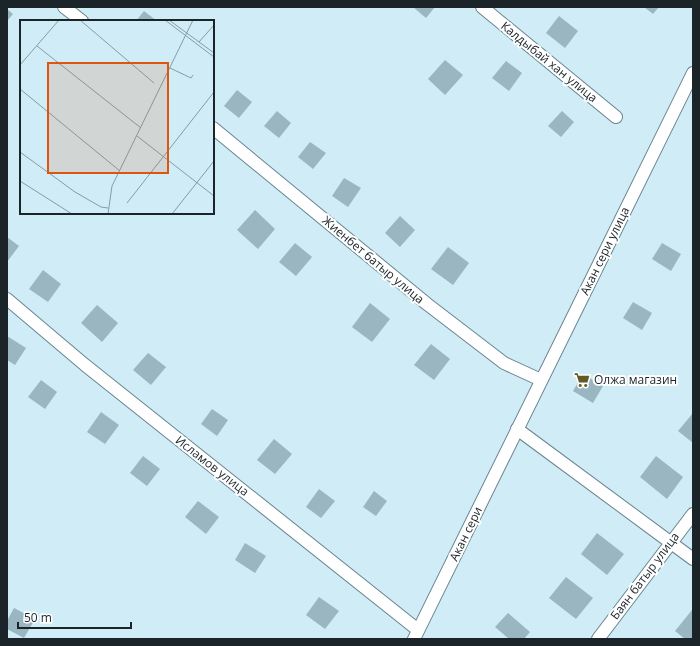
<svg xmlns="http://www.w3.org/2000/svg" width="700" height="646" font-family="'Open Sans',sans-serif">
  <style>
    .building { fill: #9ab6c1 }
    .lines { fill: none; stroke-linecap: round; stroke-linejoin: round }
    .street-casing { stroke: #6a848e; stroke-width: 14 }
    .street { stroke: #fff; stroke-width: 12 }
    .labels { text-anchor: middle; stroke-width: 4; stroke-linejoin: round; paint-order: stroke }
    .street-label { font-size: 12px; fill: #1a2429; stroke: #fff }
    .poi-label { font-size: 12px; fill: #1a2429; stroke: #fff; text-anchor: start }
    .inset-road { fill: none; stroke: #879ca5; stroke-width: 1 }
    .view { fill: #de560d; fill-opacity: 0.15; stroke: #de560d; stroke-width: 2 }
    .inset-edge { fill: none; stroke: #1a2429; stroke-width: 2 }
  </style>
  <rect width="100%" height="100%" fill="#cfecf7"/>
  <g class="building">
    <polygon points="413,7 435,7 426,18"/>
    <polygon points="644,7 659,7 653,14"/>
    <polygon points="7,9 13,14 7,21"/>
    <polygon points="144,11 157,21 136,21"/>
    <polygon points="559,16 578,31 565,48 546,33"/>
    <polygon points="445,60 463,75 445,95 428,79"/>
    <polygon points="506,61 522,73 509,91 492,78"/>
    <polygon points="237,90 252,102 239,118 224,106"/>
    <polygon points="277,111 291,123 279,138 264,126"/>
    <polygon points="562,111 574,122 561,137 548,126"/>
    <polygon points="310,142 326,153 313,169 298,157"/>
    <polygon points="344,178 361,188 348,207 332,196"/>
    <polygon points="255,210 275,229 258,249 237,230"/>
    <polygon points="400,216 415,230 400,247 385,233"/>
    <polygon points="7,237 19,246 7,262"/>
    <polygon points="295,243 312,257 296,276 279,262"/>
    <polygon points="662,243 681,254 671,271 652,259"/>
    <polygon points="448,247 469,263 453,285 431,269"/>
    <polygon points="43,270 61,284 48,302 29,289"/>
    <polygon points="633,302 652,313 642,330 623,318"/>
    <polygon points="370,303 390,319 372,342 352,327"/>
    <polygon points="97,305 118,323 102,342 81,323"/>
    <polygon points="7,336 26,348 15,365 7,360"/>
    <polygon points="431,344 450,359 434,380 414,365"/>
    <polygon points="148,353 166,367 151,385 133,370"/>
    <polygon points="583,374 603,386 593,403 573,391"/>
    <polygon points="41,380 57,392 45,409 28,397"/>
    <polygon points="212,409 228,420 217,436 201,424"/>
    <polygon points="101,412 119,425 105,444 87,432"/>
    <polygon points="693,413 693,443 678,431"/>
    <polygon points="274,439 292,454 275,474 257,460"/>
    <polygon points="143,456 160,469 147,486 130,473"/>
    <polygon points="656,456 683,477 667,499 640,477"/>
    <polygon points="319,489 335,501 321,518 306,507"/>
    <polygon points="374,491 387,501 376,516 363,507"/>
    <polygon points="198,501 219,517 206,534 185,517"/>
    <polygon points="597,533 624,554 607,575 581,554"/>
    <polygon points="245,543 266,556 255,573 235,560"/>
    <polygon points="566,577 593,598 576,619 549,598"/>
    <polygon points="319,597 339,611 325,629 306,615"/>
    <polygon points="14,608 35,619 24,638 7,629 7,621"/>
    <polygon points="692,610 693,639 685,639 675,631"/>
    <polygon points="508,613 530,632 524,639 509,639 495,627"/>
  </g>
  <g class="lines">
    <defs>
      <g id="street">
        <polyline points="64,7 82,21"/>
        <polyline points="482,7 616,117"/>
        <polyline points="213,128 427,304 504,363 541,380"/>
        <polyline points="7,299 85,365 418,630"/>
        <polyline points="517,429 693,559"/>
        <polyline points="414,639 693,73"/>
        <polyline points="598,639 693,514"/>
      </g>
    </defs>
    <use href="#street" class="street-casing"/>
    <use href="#street" class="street"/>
  </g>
  <defs>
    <symbol id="supermarket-bare" viewBox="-9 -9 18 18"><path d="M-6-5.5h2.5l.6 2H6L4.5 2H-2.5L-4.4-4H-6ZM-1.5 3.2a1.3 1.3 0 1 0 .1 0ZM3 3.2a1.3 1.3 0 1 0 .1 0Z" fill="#615a27" stroke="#fff" stroke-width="2.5" paint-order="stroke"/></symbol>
  </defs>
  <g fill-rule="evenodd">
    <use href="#supermarket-bare" x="571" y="369" width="22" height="22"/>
  </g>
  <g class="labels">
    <g class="street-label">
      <text transform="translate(549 62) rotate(39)" y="4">Калдыбай хан улица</text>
      <text transform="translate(605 251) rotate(-64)" y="4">Акан сери улица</text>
      <text transform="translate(373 260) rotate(40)" y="4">Жиенбет батыр улица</text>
      <text transform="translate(212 466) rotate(38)" y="4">Исламов улица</text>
      <text transform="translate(466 534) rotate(-64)" y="4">Акан сери</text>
      <text transform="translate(645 576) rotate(-53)" y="4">Баян батыр улица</text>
    </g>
    <g class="poi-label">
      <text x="594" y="384">Олжа магазин</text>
    </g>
  </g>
  <g transform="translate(20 20)">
    <rect width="194" height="194" fill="#cfecf7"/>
    <path class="inset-road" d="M60,0l74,63M145,0l49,37M149,0l45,33M179,22l15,-17M17,26l104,82M0,45l39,-45M150,48l21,10 2,-3M0,69l100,82M117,116l77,60M0,132l55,40 26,15 7,1M0,161l52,33M107,183l87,-111M88,194l4,-28 81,-166M152,194l42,-53"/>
    <path class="view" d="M28,43h120v110h-120z"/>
    <rect width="194" height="194" class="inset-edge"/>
  </g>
  <rect width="700" height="646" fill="none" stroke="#1a2429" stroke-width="16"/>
  <path d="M18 622v6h113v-6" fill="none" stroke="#1a2429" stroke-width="2"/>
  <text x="24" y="622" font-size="12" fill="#1a2429" stroke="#ffffff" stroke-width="3" paint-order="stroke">50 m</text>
</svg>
